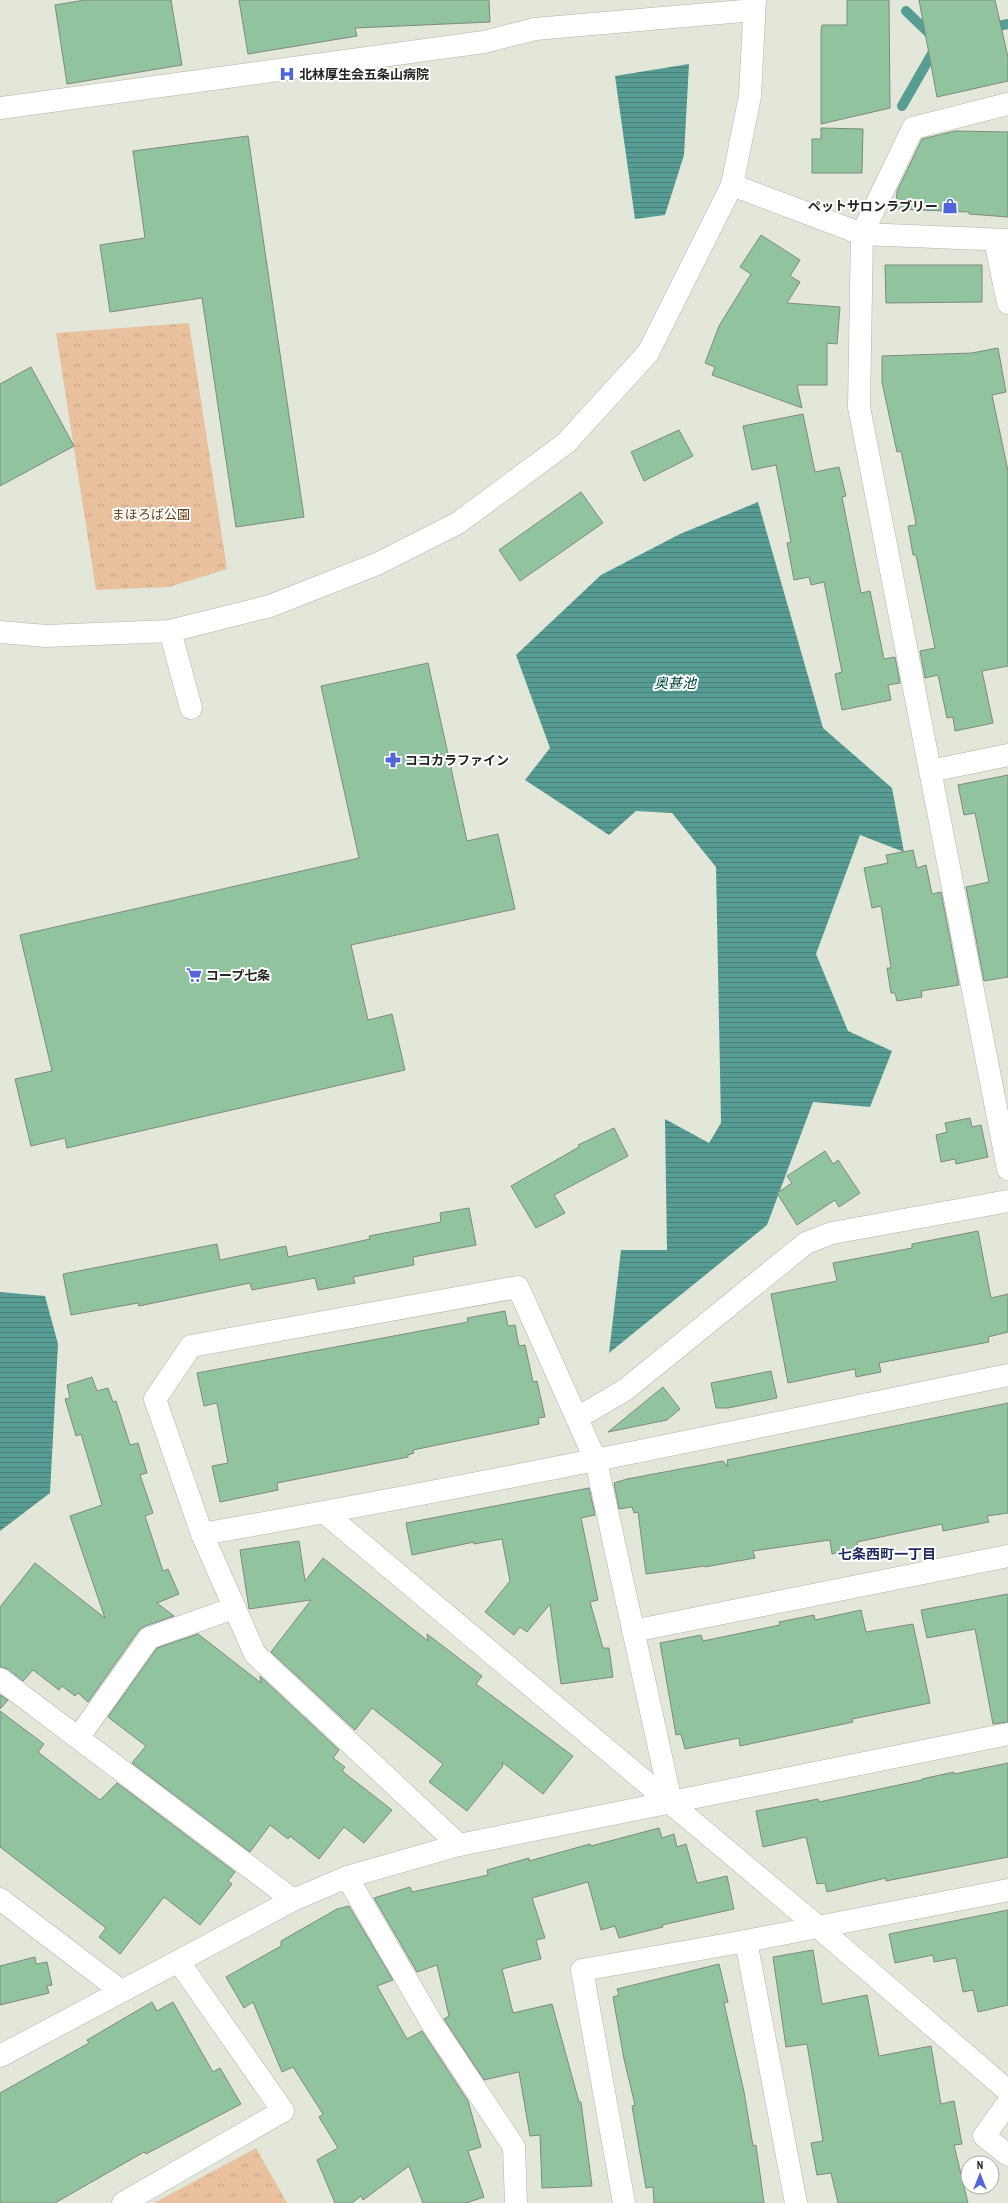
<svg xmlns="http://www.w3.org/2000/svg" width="1008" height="2203" font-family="'Archivo Narrow','Noto Sans JP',sans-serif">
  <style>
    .park { fill: url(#park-tufts) }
    .water { fill: url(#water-rules) }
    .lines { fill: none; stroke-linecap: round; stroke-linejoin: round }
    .stream { stroke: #579d93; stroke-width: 10 }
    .building { fill: #91c39f; stroke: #7e8a81 }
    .minor-casing { stroke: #b1b5a8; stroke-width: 23 }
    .minor { stroke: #fff; stroke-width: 22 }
    .labels { text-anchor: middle; stroke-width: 4; stroke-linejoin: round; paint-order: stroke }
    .poi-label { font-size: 13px; font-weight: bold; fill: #242621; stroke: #fff; text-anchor: start }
    .park-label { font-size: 13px; fill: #6a4012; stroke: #fff }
    .water-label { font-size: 14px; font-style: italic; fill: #02463f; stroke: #fff }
    .neighbourhood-label { font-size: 14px; font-weight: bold; fill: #222b64; stroke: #fff }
  </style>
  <defs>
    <pattern id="park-tufts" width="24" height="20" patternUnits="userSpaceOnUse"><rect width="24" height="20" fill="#e9c19e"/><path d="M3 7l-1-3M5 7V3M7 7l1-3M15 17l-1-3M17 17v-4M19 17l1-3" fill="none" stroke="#c8a688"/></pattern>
    <pattern id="water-rules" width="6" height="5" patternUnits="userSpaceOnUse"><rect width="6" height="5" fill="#579d93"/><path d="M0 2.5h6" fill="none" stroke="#488078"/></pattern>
  </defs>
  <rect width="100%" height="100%" fill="#e2e7d9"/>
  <g class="park">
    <polygon points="189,323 227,569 169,587 96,590 56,333"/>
    <polygon points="256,2148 287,2203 154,2203"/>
  </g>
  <g class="water">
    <polygon points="689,64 684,155 665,215 635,219 615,76"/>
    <polygon points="758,502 823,728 892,788 904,852 860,835 816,954 848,1031 892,1051 870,1107 813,1102 767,1225 609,1353 621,1250 667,1250 665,1119 709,1143 721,1123 716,867 672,813 636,811 609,835 525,780 550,748 516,655 601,575 680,534"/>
    <polygon points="0,1292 45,1296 58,1344 50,1493 0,1531"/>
  </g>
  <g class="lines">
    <g class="stream">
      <polyline points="906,11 934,38"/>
      <polyline points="989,28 1008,24"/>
      <polyline points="902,106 937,45"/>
    </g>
  </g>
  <g class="building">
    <polygon points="85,0 171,0 182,65 67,84 55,5"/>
    <polygon points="239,0 489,0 490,22 355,28 357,36 248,54"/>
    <polygon points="847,0 889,0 890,108 821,124 821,31 822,25 847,25"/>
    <polygon points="919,0 995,0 1008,57 1008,81 937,97"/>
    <polygon points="821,128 863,129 862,173 812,173 812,139 821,139"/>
    <polygon points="955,131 1008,132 1008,217 969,214 969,212 896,209 897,191 922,139"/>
    <polygon points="248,136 304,517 236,527 202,298 110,312 100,245 145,238 133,151"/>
    <polygon points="761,235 800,260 790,276 800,282 787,303 840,307 837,344 827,343 827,385 797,385 802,408 712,375 715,367 705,363 719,326 751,274 740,267"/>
    <polygon points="885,265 982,265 982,302 886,303"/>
    <polygon points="998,348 1006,392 992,395 1008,471 1008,666 982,671 993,723 955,731 953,717 947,718 938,675 925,678 920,651 935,648 916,555 913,555 908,526 916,525 915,518 901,451 897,452 882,382 882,356 972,353"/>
    <polygon points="31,367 74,446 0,486 0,384"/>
    <polygon points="803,414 815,472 839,467 846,496 842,497 861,593 870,591 884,659 895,657 900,683 888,685 891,700 842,710 835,674 842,672 824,582 811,585 809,577 794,580 787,543 791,542 776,465 752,470 743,426"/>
    <polygon points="679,430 693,456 644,481 631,452"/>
    <polygon points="581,492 603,523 520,581 499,550"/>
    <polygon points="428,663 467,841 498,834 515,909 351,945 368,1020 392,1014 405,1070 67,1148 65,1138 31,1146 15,1079 52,1071 20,935 359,858 321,686"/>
    <polygon points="1008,775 1008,977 984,981 966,887 989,882 975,813 964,815 958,785"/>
    <polygon points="913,850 917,868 926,865 932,894 941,892 959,985 921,991 922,997 897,1001 895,993 891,993 887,968 891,968 881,906 872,908 864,868 888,863 886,855"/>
    <polygon points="970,1118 972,1127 981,1125 988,1157 956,1164 955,1159 941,1162 936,1135 947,1132 945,1123"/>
    <polygon points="614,1128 628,1156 554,1195 565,1213 536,1228 511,1186 579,1147 578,1145"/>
    <polygon points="825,1151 833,1164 838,1160 860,1193 839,1207 835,1200 797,1225 777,1193 792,1183 787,1176"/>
    <polygon points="469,1208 476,1245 413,1257 414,1265 353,1277 355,1283 318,1290 315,1278 252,1290 250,1283 139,1306 138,1303 71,1315 63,1274 217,1244 220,1260 286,1246 288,1257 370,1239 369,1236 441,1222 440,1213"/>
    <polygon points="978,1231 991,1298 1008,1294 1008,1332 988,1337 989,1342 879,1363 881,1372 856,1377 855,1369 788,1383 771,1294 837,1281 833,1263 912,1248 912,1244"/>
    <polygon points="505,1311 508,1326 515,1325 519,1346 525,1345 533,1382 537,1381 545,1417 538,1418 539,1424 413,1450 414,1453 408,1455 408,1457 277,1483 278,1490 220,1502 212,1466 228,1463 217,1403 204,1406 197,1373 468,1322 467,1318"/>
    <polygon points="771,1371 777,1398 728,1408 716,1408 711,1383"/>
    <polygon points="92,1377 97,1391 108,1388 113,1402 116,1401 130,1445 138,1443 147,1473 140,1475 153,1513 145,1516 163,1571 168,1569 179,1594 157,1603 174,1616 145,1626 139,1630 88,1702 78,1693 75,1696 62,1686 59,1690 33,1670 23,1681 8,1669 0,1667 0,1607 35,1563 105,1618 70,1516 102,1505 81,1434 76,1436 65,1399 70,1398 67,1385"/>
    <polygon points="663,1387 680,1409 667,1420 608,1432"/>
    <polygon points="1008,1403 1008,1513 987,1516 989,1522 943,1531 942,1524 857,1542 858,1549 832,1554 830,1540 753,1551 755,1558 705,1567 705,1566 646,1574 638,1512 634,1513 632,1507 619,1509 614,1483 627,1479 723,1461 728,1467 727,1460"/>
    <polygon points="589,1488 595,1515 581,1518 598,1600 590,1602 603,1648 609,1648 613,1677 561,1684 550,1604 527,1632 520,1627 514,1635 485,1612 510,1581 502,1539 474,1544 474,1542 412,1555 406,1523"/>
    <polygon points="299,1541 305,1581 323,1558 428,1641 427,1634 482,1676 476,1684 573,1756 543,1794 502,1762 503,1766 467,1811 429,1782 443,1764 372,1708 355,1730 271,1652 311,1600 249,1609 240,1550"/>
    <polygon points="1008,1594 1008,1722 993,1724 975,1629 927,1638 921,1610"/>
    <polygon points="861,1610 866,1632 913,1624 930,1703 852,1719 853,1722 740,1746 739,1738 685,1749 681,1734 676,1735 660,1643 701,1635 703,1641 780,1625 779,1622 814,1615 815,1620"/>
    <polygon points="198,1634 261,1683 260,1676 339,1750 333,1758 345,1767 342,1771 392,1810 364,1843 344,1827 319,1859 290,1836 288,1839 270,1825 250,1852 132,1763 146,1746 108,1717 157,1648"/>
    <polygon points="0,1695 8,1700 0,1709"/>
    <polygon points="0,1711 44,1744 38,1752 100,1800 117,1783 235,1872 228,1881 232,1884 200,1925 164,1897 120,1954 99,1937 106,1928 0,1847"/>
    <polygon points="1008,1763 1008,1857 886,1881 886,1878 827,1892 825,1883 817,1884 806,1837 763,1847 756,1811 818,1799 819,1802 922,1780 922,1779 954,1772 954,1774"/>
    <polygon points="659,1828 662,1838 674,1834 677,1847 686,1844 697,1883 727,1876 734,1909 662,1925 663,1927 619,1938 615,1926 601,1930 588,1882 532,1898 545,1938 536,1940 541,1959 502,1969 513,2013 552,2004 579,2102 581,2102 592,2186 542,2188 540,2135 530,2136 519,2072 484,2080 444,2019 449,2016 437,1965 417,1972 374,1898 410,1887 412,1892 488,1875 487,1870 529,1858 529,1861 590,1844 591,1846"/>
    <polygon points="349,1906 393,1980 377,1986 407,2039 422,2031 468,2101 481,2147 468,2151 484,2197 466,2203 423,2203 409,2166 363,2200 361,2196 352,2203 335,2203 317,2160 338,2148 319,2117 323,2114 293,2067 282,2072 253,2002 244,2008 226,1977 281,1946 281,1941 337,1909"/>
    <polygon points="1008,1910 1008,2005 978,2012 973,1990 963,1992 956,1958 934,1962 933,1955 895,1963 889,1934"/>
    <polygon points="813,1950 822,2004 867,1995 879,2056 931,2046 941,2104 954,2101 962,2144 954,2145 968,2203 838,2203 831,2173 817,2175 811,2143 823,2141 807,2044 786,2047 773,1957"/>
    <polygon points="35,1957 36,1964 47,1962 52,1985 47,1986 49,1993 0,2005 0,1966"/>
    <polygon points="719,1964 728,2002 724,2003 744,2092 753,2146 756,2145 764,2203 654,2203 653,2187 646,2188 632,2106 635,2105 624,2059 613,1997 619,1995 617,1989"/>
    <polygon points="152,2002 157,2011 173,2002 213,2072 220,2068 241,2104 146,2154 144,2152 55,2203 0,2203 0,2093 89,2043 87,2040"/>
  </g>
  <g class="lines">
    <defs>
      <g id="minor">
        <polyline points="1008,104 913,128 862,234 859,407 1008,1169"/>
        <polyline points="0,108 484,42 535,29 754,10"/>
        <polyline points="732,185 862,234 1008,240"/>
        <polyline points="995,240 1008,303"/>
        <polyline points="170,631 191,708"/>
        <polyline points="0,632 46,636 170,631 270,606 377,564 458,523 566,443 648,353 732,185 750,96 755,0"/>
        <polyline points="930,771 1008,755"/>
        <polyline points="577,1418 625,1390 806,1243 832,1233 1008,1201"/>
        <polyline points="325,1513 817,1926 1008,2091"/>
        <path d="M202,1534c270,-47 538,-103 806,-159"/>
        <polyline points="633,1631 1008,1556"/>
        <polyline points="0,1679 293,1900"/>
        <polyline points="78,1738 149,1638 234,1608"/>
        <polyline points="459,1845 255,1654 202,1534 155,1399 191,1346 518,1287 596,1461 671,1802"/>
        <polyline points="347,1877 433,2025 514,2147 516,2203"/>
        <polyline points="0,1899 121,1991"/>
        <polyline points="746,1941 796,2203"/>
        <polyline points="0,2056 293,1900 347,1877 459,1845 1008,1734"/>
        <polyline points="1008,2103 984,2136 1008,2155"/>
        <polyline points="123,2203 283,2111 179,1962"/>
        <polyline points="624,2203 582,1970 746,1941 1008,1890"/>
      </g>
    </defs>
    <use href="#minor" class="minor-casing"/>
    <use href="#minor" class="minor"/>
  </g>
  <defs>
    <symbol id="hospital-bare" viewBox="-9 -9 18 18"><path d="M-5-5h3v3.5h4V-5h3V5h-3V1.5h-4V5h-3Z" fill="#5364da" stroke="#fff" stroke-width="2.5" paint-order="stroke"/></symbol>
    <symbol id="shop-bare" viewBox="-9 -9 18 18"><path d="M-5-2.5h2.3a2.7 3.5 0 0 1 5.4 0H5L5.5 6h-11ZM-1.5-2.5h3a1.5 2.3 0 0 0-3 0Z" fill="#5364da" stroke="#fff" stroke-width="2.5" paint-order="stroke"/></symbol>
    <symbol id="pharmacy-bare" viewBox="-9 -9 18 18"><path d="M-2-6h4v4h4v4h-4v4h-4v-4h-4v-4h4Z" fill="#5364da" stroke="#fff" stroke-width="2.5" paint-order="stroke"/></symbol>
    <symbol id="supermarket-bare" viewBox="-9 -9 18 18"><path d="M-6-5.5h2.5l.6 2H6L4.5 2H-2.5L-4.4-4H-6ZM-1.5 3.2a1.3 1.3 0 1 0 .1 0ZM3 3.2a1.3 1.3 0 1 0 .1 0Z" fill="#5364da" stroke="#fff" stroke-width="2.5" paint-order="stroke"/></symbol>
  </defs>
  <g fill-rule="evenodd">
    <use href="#hospital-bare" x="276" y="63" width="22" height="22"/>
    <use href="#shop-bare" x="939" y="195" width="22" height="22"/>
    <use href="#pharmacy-bare" x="382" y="749" width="22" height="22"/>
    <use href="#supermarket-bare" x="183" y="964" width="22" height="22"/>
  </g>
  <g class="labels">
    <g class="poi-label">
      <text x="299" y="79">北林厚生会五条山病院</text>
      <text x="938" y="211" text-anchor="end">ペットサロンラブリー</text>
      <text x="405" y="765">ココカラファイン</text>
      <text x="206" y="980">コープ七条</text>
    </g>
    <g class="park-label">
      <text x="151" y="519">まほろば公園</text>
    </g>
    <g class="water-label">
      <text x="675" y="688">奥甚池</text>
    </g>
    <g class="neighbourhood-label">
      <text x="887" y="1559">七条西町一丁目</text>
    </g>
  </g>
  <g transform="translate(980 2175)"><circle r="19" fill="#ffffff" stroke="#a7a8a6"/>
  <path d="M0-3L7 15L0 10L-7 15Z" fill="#5364da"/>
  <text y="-6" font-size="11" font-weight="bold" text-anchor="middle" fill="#242621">N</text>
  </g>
</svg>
